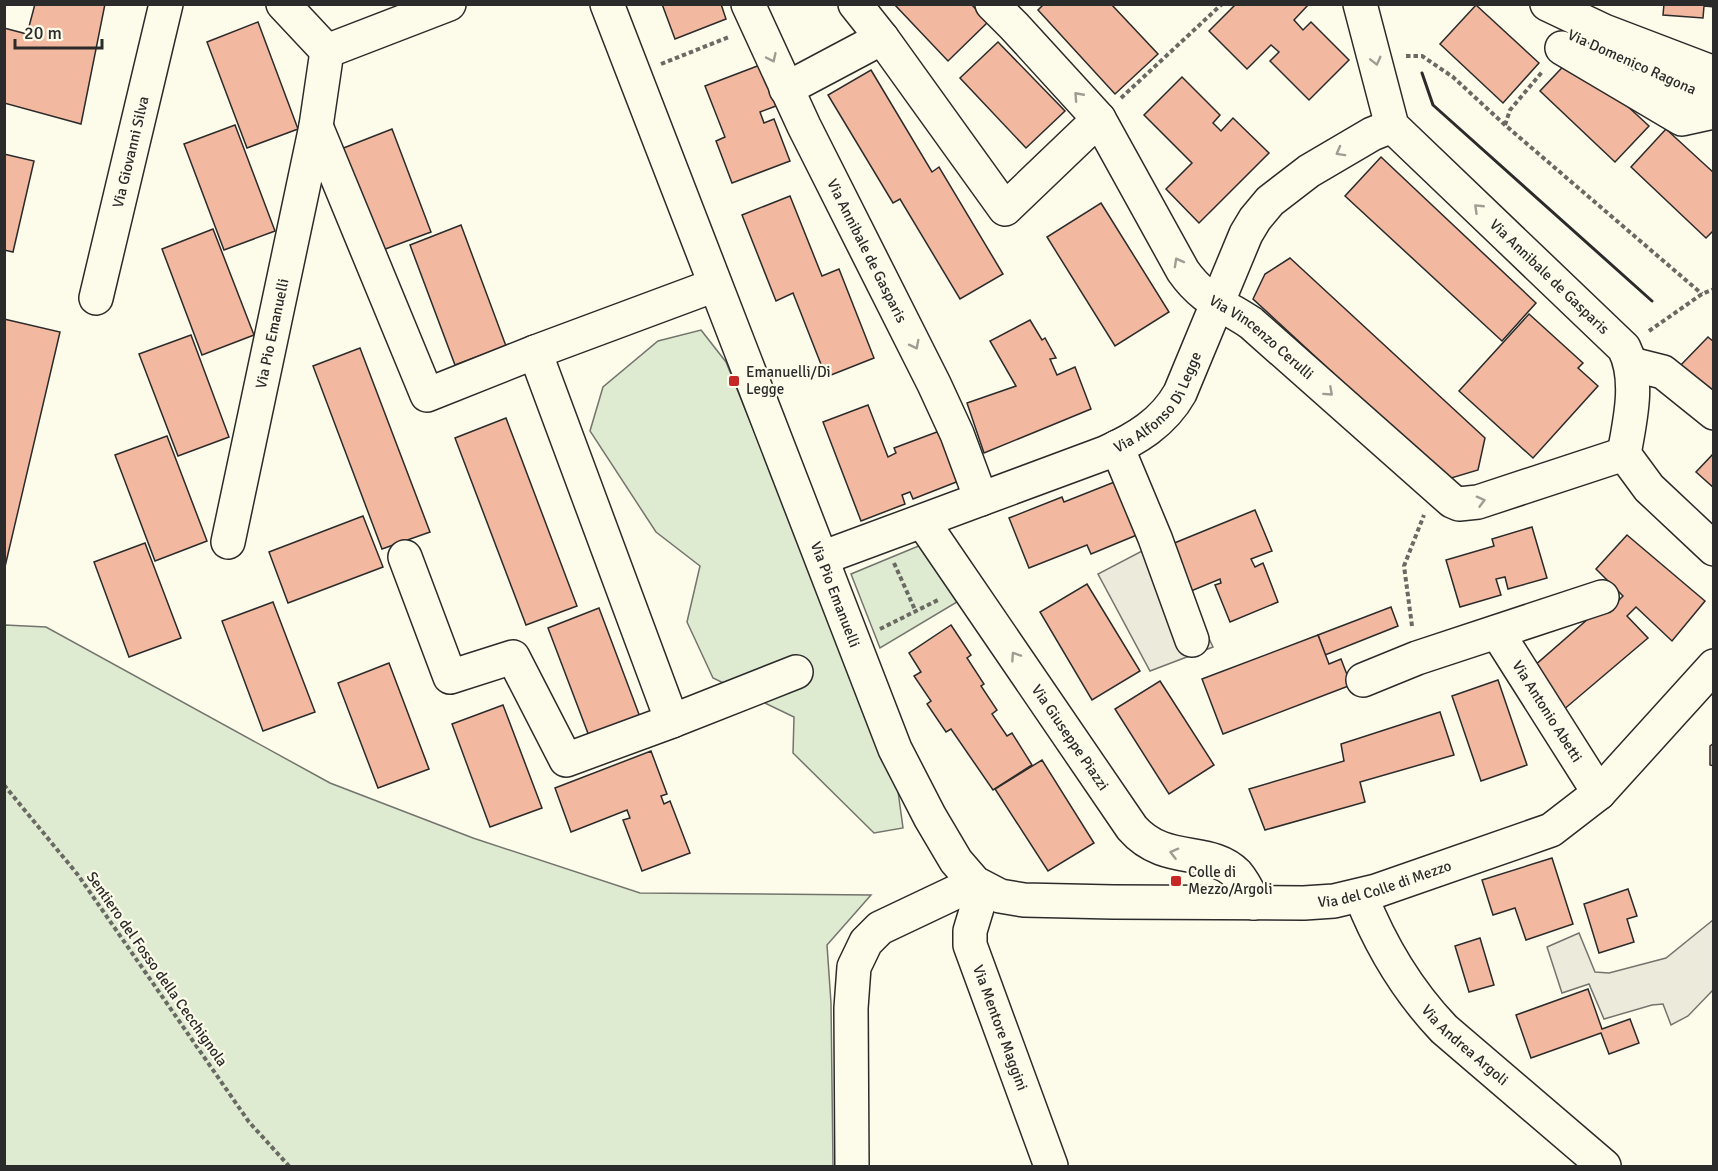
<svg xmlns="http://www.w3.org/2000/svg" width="1718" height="1171" font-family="Signika,sans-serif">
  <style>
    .green { fill: #deebd1; stroke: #74746e; stroke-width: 1.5 }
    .parking { fill: #eceadb; stroke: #74746e; stroke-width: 1.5 }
    .building { fill: #f2b8a0; stroke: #2b2b2b; stroke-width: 1.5 }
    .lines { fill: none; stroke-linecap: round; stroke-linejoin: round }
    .minor-casing { stroke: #2b2b2b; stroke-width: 36 }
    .path { stroke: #6a6964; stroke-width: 4; stroke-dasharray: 4.5 3; stroke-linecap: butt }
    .minor { stroke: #fdfbea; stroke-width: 33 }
    .wall { stroke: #2b2b2b; stroke-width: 3 }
    .oneway { stroke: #9e9d94 }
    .poi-dot { fill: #c62828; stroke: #fdfbea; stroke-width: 2 }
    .labels { text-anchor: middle; stroke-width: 4.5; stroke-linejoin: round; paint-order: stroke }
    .street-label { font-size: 15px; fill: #2b2b2b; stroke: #fdfbea }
    .poi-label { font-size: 15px; fill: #2b2b2b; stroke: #fdfbea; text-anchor: start }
  </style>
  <rect width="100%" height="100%" fill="#fdfbea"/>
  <g class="green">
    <polygon points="701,330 726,362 897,784 903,828 874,833 793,753 794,717 713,678 687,622 700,566 656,532 590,431 603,387 658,341"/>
    <polygon points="921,545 957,602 880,648 851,574"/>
    <polygon points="5,625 46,627 330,783 473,838 640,893 871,895 827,945 831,1003 833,1166 5,1166"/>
  </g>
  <g class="parking">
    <polygon points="1163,540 1213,647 1150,671 1098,574"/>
    <polygon points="1713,920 1713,990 1688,1016 1671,1025 1663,1004 1652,1005 1604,1019 1589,984 1562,993 1547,947 1579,933 1595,972 1609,973 1666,958"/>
  </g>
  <g class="building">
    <polygon points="35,4 105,4 81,124 4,103 4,28 27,34"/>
    <polygon points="662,4 721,4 726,19 675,39"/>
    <polygon points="894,4 971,4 988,22 948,61"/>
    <polygon points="1044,4 1111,4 1158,54 1115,94 1038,10"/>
    <polygon points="1236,4 1309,4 1294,20 1303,30 1311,22 1349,60 1309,100 1270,61 1279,52 1271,45 1247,69 1209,31"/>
    <polygon points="1664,4 1714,4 1714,7 1704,6 1703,18 1663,15"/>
    <polygon points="1476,5 1539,63 1503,103 1440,44"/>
    <polygon points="258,22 298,129 247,148 207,42"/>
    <polygon points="998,42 1065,111 1026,148 960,78"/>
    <polygon points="1573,56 1649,126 1615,162 1540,91"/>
    <polygon points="760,65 776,106 760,112 764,123 774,119 790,161 732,183 716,141 725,137 705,86"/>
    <polygon points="871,70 932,172 939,167 1003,274 960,299 900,199 893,203 828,95"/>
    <polygon points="1182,77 1220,115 1213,123 1221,131 1233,118 1269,153 1199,223 1166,189 1192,163 1144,115"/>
    <polygon points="235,125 275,231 224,250 184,144"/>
    <polygon points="392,129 431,232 380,251 341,149"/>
    <polygon points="1666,129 1714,173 1714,230 1706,238 1631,167"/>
    <polygon points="4,154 34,161 13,252 4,250"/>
    <polygon points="1381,157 1536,303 1502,341 1345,196"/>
    <polygon points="790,196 822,276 839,269 874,358 826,377 793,293 776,301 742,215"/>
    <polygon points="1101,203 1169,312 1115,346 1047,237"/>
    <polygon points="461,225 506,346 455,365 410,245"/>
    <polygon points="213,229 254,335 202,355 162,249"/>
    <polygon points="1290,258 1485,438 1478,470 1448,479 1253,299 1265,274"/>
    <polygon points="1529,314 1583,363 1578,368 1598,386 1533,458 1459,391"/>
    <polygon points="4,319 60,332 4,571"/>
    <polygon points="1030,320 1042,340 1045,338 1056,358 1050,359 1057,375 1075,367 1091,409 984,453 967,403 1016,386 990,341"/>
    <polygon points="191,335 229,437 178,456 139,354"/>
    <polygon points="1708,337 1714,342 1714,405 1677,369"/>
    <polygon points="360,348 430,532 382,549 313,366"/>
    <polygon points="868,405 888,457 896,453 894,448 945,429 964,479 913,499 910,492 902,495 905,504 861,521 823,422"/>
    <polygon points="506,418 577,606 526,625 455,438"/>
    <polygon points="167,436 207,541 155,561 115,455"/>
    <polygon points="1714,453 1714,488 1696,472"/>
    <polygon points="1122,479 1144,532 1091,554 1087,545 1029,568 1009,518 1062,497 1064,502"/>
    <polygon points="1255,510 1272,551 1251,559 1255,567 1263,563 1278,602 1230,622 1215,585 1221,583 1220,579 1191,591 1172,544"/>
    <polygon points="363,516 383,567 288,603 269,552"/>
    <polygon points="1532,527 1547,578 1508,589 1505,577 1496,579 1501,595 1460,607 1446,560 1494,546 1492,539"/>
    <polygon points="1627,535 1705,601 1672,641 1636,607 1627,616 1648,638 1562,711 1533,667 1612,598 1617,602 1623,596 1596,569"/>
    <polygon points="145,543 181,638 129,657 94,562"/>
    <polygon points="1087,584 1140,671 1092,700 1040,612"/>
    <polygon points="273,602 315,712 263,731 222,621"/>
    <polygon points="1391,607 1398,626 1325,655 1318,635"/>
    <polygon points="599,608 640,717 589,736 548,628"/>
    <polygon points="951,625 971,655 967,658 984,684 981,686 997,710 992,714 1007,736 1012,733 1032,765 993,790 951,729 946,732 927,704 931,701 914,676 921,672 909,653"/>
    <polygon points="1318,635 1329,664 1341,659 1351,685 1223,734 1202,679"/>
    <polygon points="389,663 429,769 378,788 338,683"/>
    <polygon points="1498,680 1527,765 1481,781 1452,696"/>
    <polygon points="1160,681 1214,765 1169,794 1115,709"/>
    <polygon points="503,705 542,808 490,827 452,724"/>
    <polygon points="1440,712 1454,755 1360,782 1365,802 1265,830 1249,789 1344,761 1341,744"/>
    <polygon points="1714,743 1714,766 1710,765 1710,746"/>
    <polygon points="651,751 667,794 661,796 664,804 670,801 690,853 642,871 623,820 630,818 627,810 571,832 555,788"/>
    <polygon points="1042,760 1094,843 1048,871 995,789"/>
    <polygon points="1552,858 1573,924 1526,940 1515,908 1493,915 1482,880"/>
    <polygon points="1628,889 1637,916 1627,919 1634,942 1599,953 1584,904"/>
    <polygon points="1480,938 1494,985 1469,992 1455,946"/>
    <polygon points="1588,989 1602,1029 1630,1019 1639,1043 1609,1054 1601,1033 1531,1058 1516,1015"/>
  </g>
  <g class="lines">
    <defs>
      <g id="minor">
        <polyline points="283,4 327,51"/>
        <path id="s1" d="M607,4l288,745 35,68 26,44 19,22 25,13 24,4 89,2 191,1 30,-2 42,-10 175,-61 48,-37 115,-127"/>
        <path id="s2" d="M748,4l56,122 130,258 23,50 24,65"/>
        <polyline points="855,4 882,38 1005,209 1099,119"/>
        <path id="s3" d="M992,4l22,22 85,93 84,152c21,30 40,33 68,52l201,178 7,3 19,-2 146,-48"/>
        <path id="s4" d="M1360,4l32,122 232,222c16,31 6,73 0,106l25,34 65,61"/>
        <polyline points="1547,4 1604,31 1714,73"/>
        <polyline points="1562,48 1682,119 1714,112"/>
        <polyline points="1650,71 1714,98"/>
        <polyline points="786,89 882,38"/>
        <polyline points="316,126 427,395 535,352 715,285"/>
        <path id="s5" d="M96,298l70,-294"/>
        <polyline points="535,352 672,721 796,672"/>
        <polyline points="1631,364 1663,372 1714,413"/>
        <polyline points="1117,447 1155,538 1192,640"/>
        <path id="s6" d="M923,522l209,306c33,38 78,18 105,46 7,8 12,19 17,29"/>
        <path id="s7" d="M228,542l88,-416 11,-75 122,-47"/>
        <polyline points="405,557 450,677 513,657 566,760 672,721"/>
        <path id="s8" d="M822,558l283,-105c31,-14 58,-30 75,-60l66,-159 9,-15 15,-18 39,-30 63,-37 20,-8"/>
        <path id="s9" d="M1497,632l102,161"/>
        <polyline points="1363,680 1417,658 1602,597"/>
        <path id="s10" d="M983,888l-13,43v14l81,221"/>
        <path id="s11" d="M1361,896c20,51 46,94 83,133l160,137"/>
        <polyline points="852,1166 851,1008 854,967 866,942 880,928 975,883"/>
      </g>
    </defs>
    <use href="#minor" class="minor-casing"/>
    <g class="path">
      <polyline points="1406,56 1422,56 1453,77 1505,125 1702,294"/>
      <polyline points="661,64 729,37"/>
      <polyline points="1121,98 1222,4"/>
      <polyline points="1505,125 1510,110 1542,72"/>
      <polyline points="1649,331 1702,294 1714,289"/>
      <polyline points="894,563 916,612"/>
      <polyline points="1412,626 1404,566 1424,515"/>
      <polyline points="880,629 940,599"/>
      <polyline points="4,785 78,875 249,1122 289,1166"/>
    </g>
    <use href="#minor" class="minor"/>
    <polyline class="wall" points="1422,73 1433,105 1652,301"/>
  </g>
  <defs><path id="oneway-chevron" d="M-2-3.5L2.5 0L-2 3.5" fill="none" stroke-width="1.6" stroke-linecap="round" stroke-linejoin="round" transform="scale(1.5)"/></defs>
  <g class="oneway">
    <use href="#oneway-chevron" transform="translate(772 58) rotate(65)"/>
    <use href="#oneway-chevron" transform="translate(1376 61) rotate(76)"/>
    <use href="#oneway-chevron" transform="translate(1078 96) rotate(-132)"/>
    <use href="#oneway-chevron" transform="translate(1340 152) rotate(151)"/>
    <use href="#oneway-chevron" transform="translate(1478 208) rotate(-136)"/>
    <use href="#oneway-chevron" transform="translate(1178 262) rotate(-119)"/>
    <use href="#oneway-chevron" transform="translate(915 345) rotate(63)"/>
    <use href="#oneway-chevron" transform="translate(1329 392) rotate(42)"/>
    <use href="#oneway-chevron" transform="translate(1481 501) rotate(-15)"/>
    <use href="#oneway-chevron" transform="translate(1015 656) rotate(-124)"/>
    <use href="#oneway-chevron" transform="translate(1174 853) rotate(-166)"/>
  </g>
  <g class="poi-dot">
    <rect x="728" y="375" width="12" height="12" rx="3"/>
    <rect x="1170" y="875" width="12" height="12" rx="3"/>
  </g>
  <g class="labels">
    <g class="street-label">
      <text transform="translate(1632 62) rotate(24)" y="5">Via Domenico Ragona</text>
      <text dy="5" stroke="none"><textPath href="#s5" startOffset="150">Via Giovanni Silva</textPath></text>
      <text dy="5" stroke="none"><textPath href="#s2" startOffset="274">Via Annibale de Gasparis</textPath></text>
      <text dy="5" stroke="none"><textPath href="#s4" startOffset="344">Via Annibale de Gasparis</textPath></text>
      <text dy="5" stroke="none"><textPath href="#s7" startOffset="213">Via Pio Emanuelli</textPath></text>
      <text dy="5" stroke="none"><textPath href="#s3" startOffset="434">Via Vincenzo Cerulli</textPath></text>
      <text dy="5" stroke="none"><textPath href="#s8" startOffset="378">Via Alfonso Di Legge</textPath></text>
      <text dy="5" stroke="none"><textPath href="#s1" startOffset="633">Via Pio Emanuelli</textPath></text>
      <text dy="5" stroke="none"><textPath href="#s9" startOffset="94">Via Antonio Abetti</textPath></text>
      <text dy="5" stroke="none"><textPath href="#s6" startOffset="261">Via Giuseppe Piazzi</textPath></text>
      <text dy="5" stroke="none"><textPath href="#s1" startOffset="1371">Via del Colle di Mezzo</textPath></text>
      <text transform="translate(157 969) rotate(55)" y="5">Sentiero del Fosso della Cecchignola</text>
      <text dy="5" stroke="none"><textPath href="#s10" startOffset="147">Via Mentore Maggini</textPath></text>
      <text dy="5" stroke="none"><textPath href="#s11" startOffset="184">Via Andrea Argoli</textPath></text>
    </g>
    <g class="poi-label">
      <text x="746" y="377">Emanuelli/Di<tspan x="746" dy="17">Legge</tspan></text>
      <text x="1188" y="877">Colle di<tspan x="1188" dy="17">Mezzo/Argoli</tspan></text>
    </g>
  </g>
  <rect width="1718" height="1171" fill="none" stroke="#2b2b2b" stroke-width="12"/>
  <path d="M15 39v9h87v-9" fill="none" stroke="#2b2b2b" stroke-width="3"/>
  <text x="24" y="39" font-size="18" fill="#2b2b2b" stroke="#fdfbea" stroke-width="4.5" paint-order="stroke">20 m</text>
</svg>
